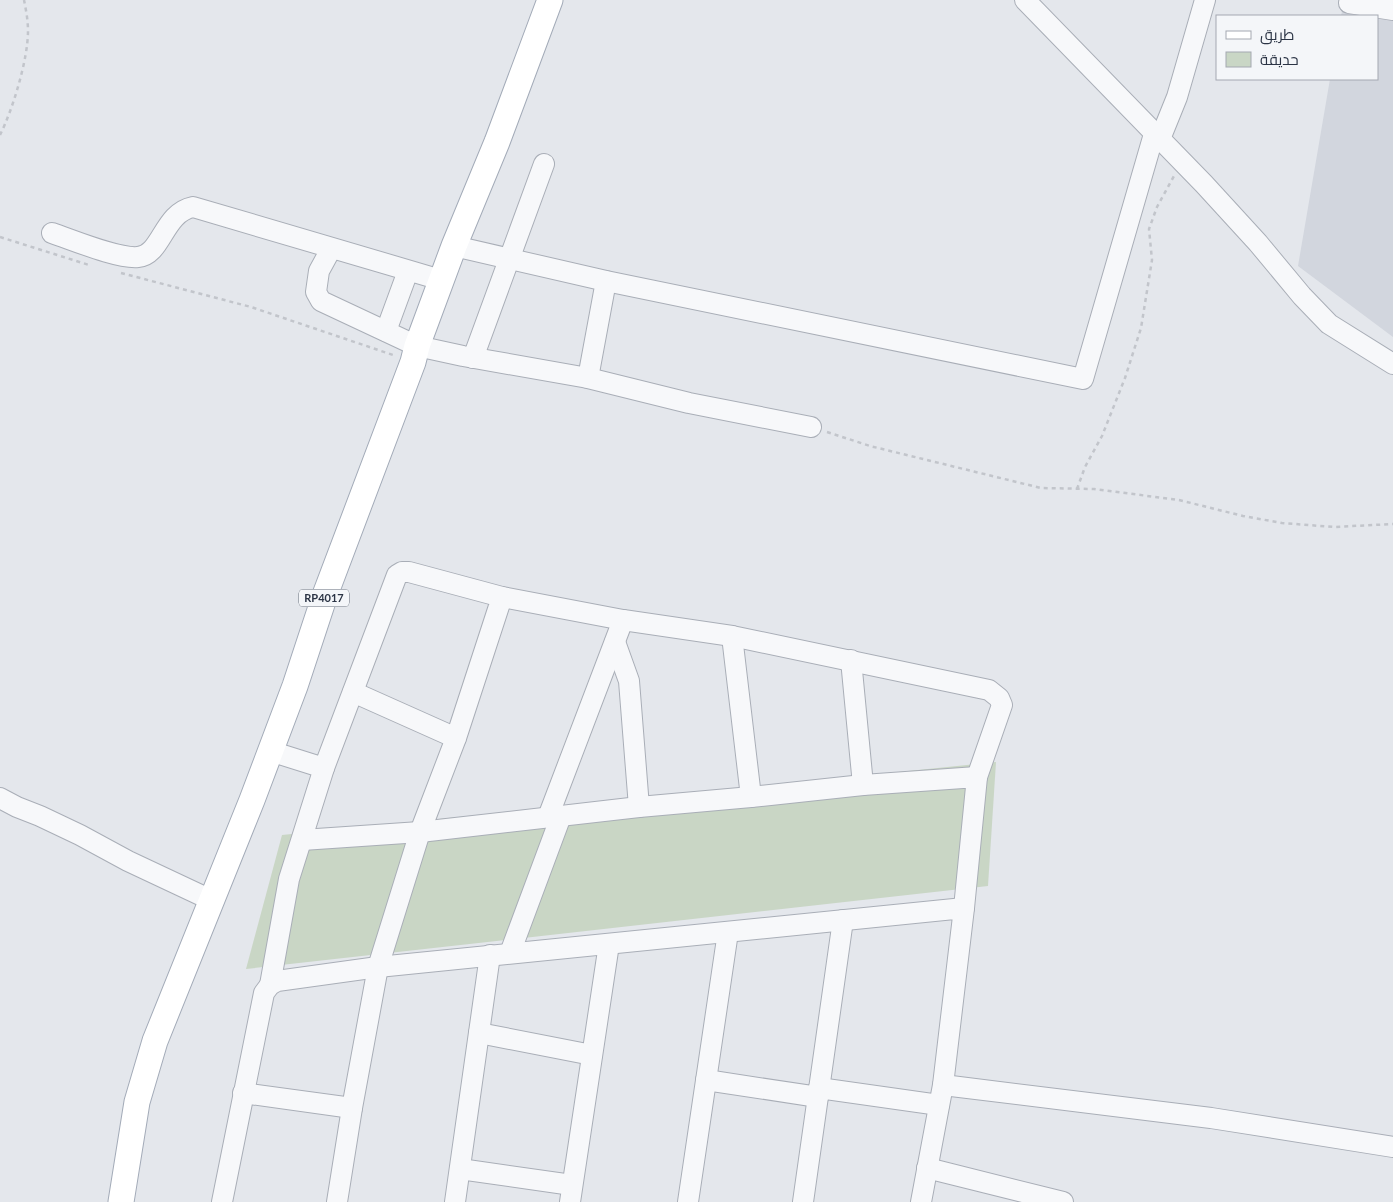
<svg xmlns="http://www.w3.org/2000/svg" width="1393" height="1202" font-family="Lato,Cairo,sans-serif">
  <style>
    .built { fill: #d2d6de }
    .green { fill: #c9d6c5 }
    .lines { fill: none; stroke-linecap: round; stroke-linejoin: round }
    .minor-casing { stroke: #a9aeb7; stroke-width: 22 }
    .major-casing { stroke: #a3abb8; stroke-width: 27 }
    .path { stroke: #c2c5cb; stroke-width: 2.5; stroke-dasharray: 4 4; stroke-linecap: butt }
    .minor { stroke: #f7f8fa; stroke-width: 20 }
    .major { stroke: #fff; stroke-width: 25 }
    .labels { text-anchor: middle; stroke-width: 5; stroke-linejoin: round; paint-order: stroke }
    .shield { fill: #f4f6f9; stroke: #676e7b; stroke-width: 1 }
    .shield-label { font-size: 11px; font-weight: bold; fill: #2b3445 }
  </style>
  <rect width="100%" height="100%" fill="#e4e7ec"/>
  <polygon class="built" points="1344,2 1393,13 1393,337 1298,266 1330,79 1377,79 1377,16 1341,16"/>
  <polygon class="green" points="996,762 988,886 246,969 282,835"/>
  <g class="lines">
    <defs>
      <g id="minor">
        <polyline points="1025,0 1204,184 1258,243 1302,296 1329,324 1393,364"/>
        <polyline points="1349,3 1393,10"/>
        <polyline points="1160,139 1177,97 1205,0"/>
        <path d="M52,233c21,7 66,26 86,24 24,-2 25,-44 55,-50l248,73"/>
        <polyline points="454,246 606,281 1083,379 1154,134"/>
        <polyline points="331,249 319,271 316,292 321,301 417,346 463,356 588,378 689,403 811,427"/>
        <polyline points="386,331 408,271"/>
        <polyline points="473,358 544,164"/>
        <polyline points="588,378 606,281"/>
        <polyline points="502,597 623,620 732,636 989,690 999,698 1002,705 977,777"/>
        <polyline points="732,636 751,797"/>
        <polyline points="615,642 629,681 639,807"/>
        <polyline points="851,660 863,785"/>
        <polyline points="353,692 456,738"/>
        <polyline points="270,751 324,768"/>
        <polyline points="0,798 17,807 40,816 80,835 128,861 211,900"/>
        <polyline points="548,817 623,620"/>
        <polyline points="302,840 420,832 639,807 751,797 863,785 977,777 964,908"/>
        <polyline points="510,953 561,816"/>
        <polyline points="270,985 289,879 324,768 397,575 402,572 409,572 502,597 456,738 420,832 378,967 352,1108 337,1202"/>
        <polyline points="479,1033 592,1055"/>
        <polyline points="706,1080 818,1097"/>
        <polyline points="943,1085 1211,1118 1393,1147"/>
        <polyline points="819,1088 939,1105"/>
        <polyline points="243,1093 352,1108"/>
        <polyline points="927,1168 1063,1202"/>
        <polyline points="460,1169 572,1185"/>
        <polyline points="222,1202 264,993 270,985 277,981 378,967 964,908 943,1085 921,1202"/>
        <polyline points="455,1202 490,955"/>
        <polyline points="570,1202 609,944"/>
        <polyline points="688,1202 728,932"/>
        <polyline points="803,1202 843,920"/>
      </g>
      <polyline id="major" points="121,1202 137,1102 155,1041 252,800 295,686 325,595 413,362 417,346 454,246 497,142 550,0"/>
    </defs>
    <use href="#minor" class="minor-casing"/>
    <use href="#major" class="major-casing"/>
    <g class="path">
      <path d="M0,135c13,-26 28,-76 28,-104 0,-11 -2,-21 -4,-31"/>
      <polyline points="0,237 89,265"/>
      <polyline points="121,273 251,307 396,356"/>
      <polyline points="827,432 870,446 1041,488 1094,489 1179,500 1243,516 1282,523 1334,527 1393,524"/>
      <polyline points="1077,489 1085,467 1102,436 1125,378 1141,328 1152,260 1149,229 1157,207 1174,176"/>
    </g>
    <use href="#minor" class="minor"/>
    <use href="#major" class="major"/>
  </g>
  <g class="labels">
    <rect class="shield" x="299" y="589.5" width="50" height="17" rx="4"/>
    <g class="shield-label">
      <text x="324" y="602">RP4017</text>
    </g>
  </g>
  <rect x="1216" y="15" width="162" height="65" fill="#f4f6f9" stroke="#a4a8b1"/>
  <rect x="1226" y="31" width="25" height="8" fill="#ffffff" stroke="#a4a8b1"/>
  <text x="1260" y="40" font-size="15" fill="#2b3445">طريق</text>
  <rect x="1226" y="52" width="25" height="15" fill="#c9d6c5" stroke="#a4a8b1"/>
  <text x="1260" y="65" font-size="15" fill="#2b3445">حديقة</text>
</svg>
